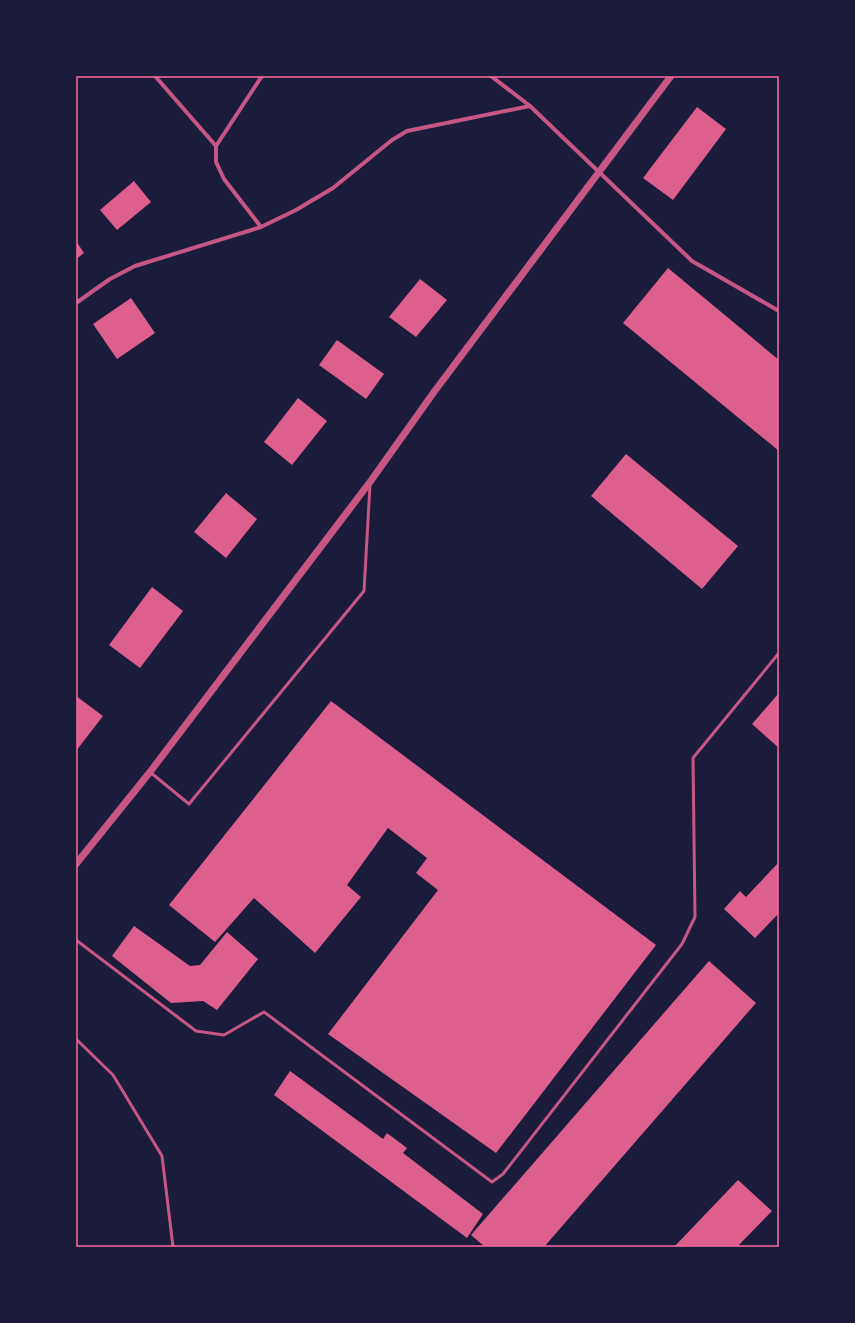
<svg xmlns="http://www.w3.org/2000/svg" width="855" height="1323" font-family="'Fira Sans Condensed',sans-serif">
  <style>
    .building { fill: #dd5f8e }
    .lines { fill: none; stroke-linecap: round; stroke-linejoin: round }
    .service { stroke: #c65784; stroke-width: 3 }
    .minor { stroke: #c65784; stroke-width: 4 }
    .tertiary { stroke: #c65784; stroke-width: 7 }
    .neatline { fill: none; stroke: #ff6b9d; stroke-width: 1.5 }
  </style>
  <rect width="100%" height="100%" fill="#1b1b3a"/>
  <g class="building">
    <polygon points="697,107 726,129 673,200 643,178"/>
    <polygon points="134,181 151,202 117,230 100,210"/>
    <polygon points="76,241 84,253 76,259"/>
    <polygon points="668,268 779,360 779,451 623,323"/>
    <polygon points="420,279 447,300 416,337 389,317"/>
    <polygon points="131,298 155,333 117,359 93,324"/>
    <polygon points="337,340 384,374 366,399 319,365"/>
    <polygon points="298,398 327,421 292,465 264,442"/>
    <polygon points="626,454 738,546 702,589 591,496"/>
    <polygon points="226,493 257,519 226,558 194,532"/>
    <polygon points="152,587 183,611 140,668 109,645"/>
    <polygon points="779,693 779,748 752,724"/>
    <polygon points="76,696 103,716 76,751"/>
    <polygon points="331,701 656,945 496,1153 328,1034 438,890 416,873 427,858 388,828 347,885 361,897 315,953 254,898 215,942 169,905"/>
    <polygon points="779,862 779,913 755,938 724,909 740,891 746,897"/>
    <polygon points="134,926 190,966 200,965 227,932 258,959 217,1010 203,1001 171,1003 112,956"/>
    <polygon points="709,961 756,1003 544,1247 485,1247 471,1235"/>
    <polygon points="290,1071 383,1139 387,1133 407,1148 403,1153 483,1214 467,1238 274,1095"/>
    <polygon points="738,1180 772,1211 737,1247 674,1247"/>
  </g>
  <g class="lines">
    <g class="service">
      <polyline points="150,772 189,804 364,591 370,485"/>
      <polyline points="76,940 196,1031 224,1035 264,1012 492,1182 503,1174 682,944 695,917 693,758 779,653"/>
      <polyline points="76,1039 113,1075 162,1156 173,1247"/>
    </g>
    <g class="minor">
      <polyline points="155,76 216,146"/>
      <polyline points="491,76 530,106 692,261 779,311"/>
      <polyline points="261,227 224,179 216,162 216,146 262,76"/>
      <polyline points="76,303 110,279 135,266 261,227 296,210 333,188 392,140 407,131 530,106"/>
    </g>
    <polyline class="tertiary" points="76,864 150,772 370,482 434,392 671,76"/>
  </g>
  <rect width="855" height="1323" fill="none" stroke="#1b1b3a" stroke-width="154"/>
  <rect x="77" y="77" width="701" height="1169" class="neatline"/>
</svg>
